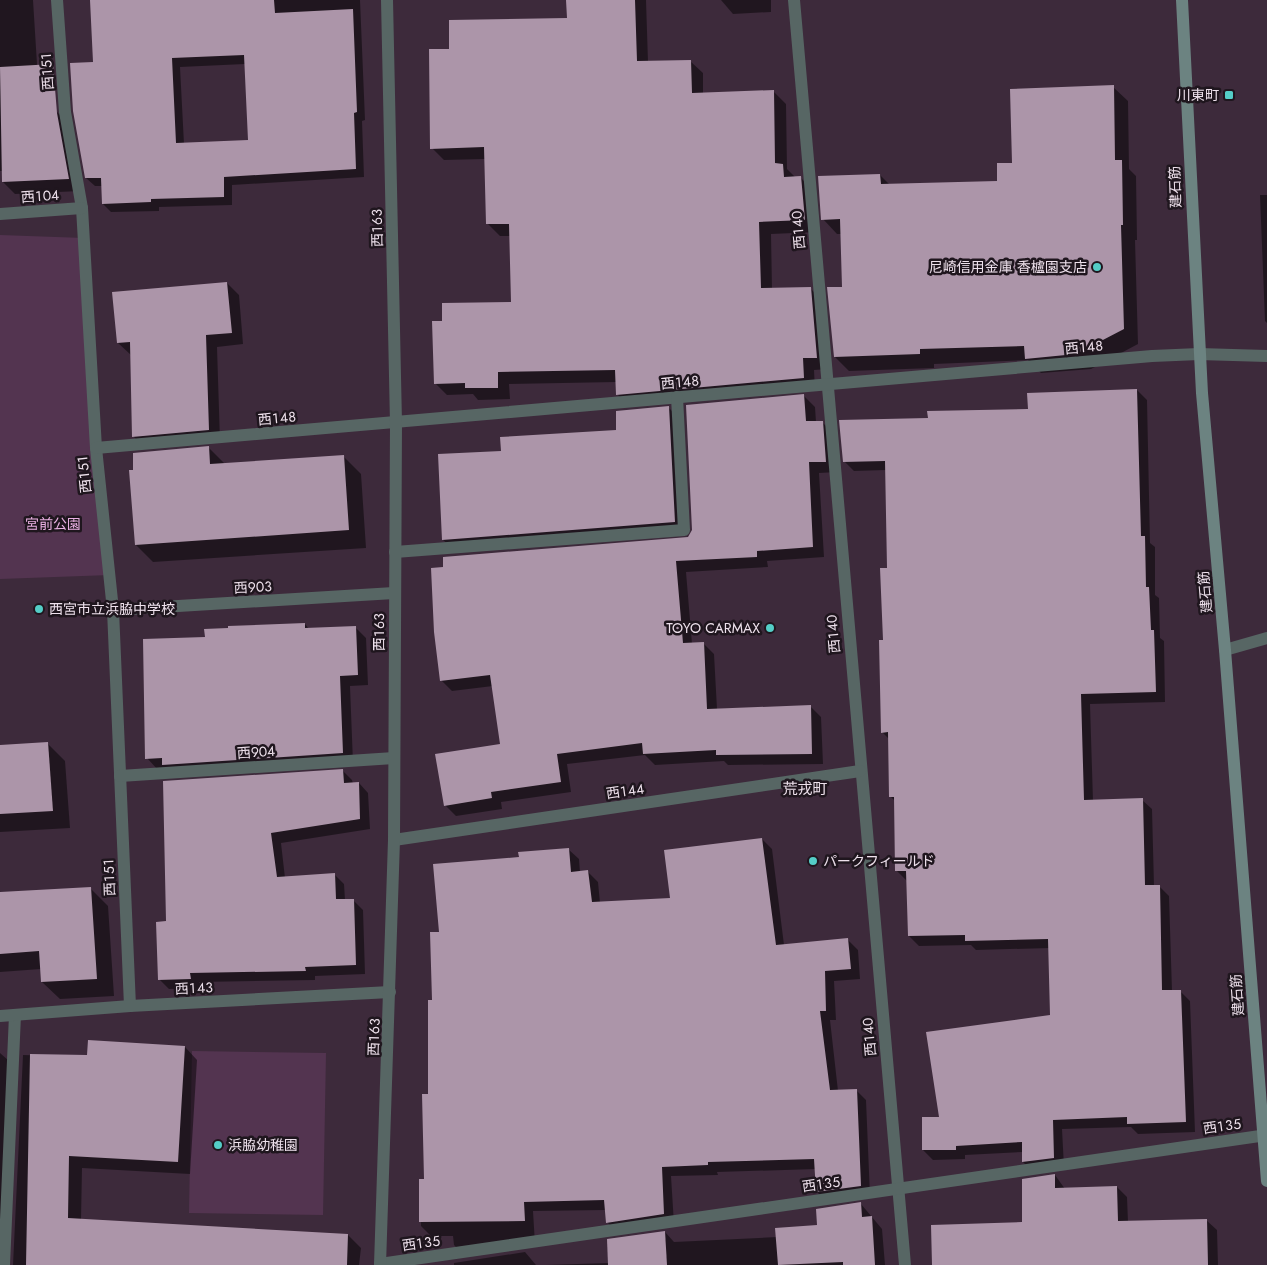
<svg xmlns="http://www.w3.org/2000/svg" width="1267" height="1265" font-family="Jost,'Noto Sans JP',sans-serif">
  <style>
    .green { fill: #533450 }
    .shadow { fill: #0007; fill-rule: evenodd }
    .building { fill: #ac95a9; fill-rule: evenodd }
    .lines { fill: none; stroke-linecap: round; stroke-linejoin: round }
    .lane { stroke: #576664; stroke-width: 12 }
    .street { stroke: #576664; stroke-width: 12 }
    .secondary { stroke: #6c8381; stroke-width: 12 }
    .poi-dot { fill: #54cdc7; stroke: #1f161e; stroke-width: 2 }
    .labels { text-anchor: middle; stroke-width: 5; stroke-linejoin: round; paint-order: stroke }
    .street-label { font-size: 14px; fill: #eee1ec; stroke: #1f161e }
    .poi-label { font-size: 14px; fill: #eee1ec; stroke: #1f161e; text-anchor: end }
    .park-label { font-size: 14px; fill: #e9b0e2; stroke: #1f161e }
    .neighbourhood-label { font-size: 15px; fill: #eee1ec; stroke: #1f161e }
  </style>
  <rect width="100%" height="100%" fill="#3d2a3b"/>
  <g class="green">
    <polygon points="0,235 84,238 110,575 0,579"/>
    <polygon points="192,1051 326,1053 323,1215 189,1213"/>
  </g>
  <g class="shadow">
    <polygon points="0,0 33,0 40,112 56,111 68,123 80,191 15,194 3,182 2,171 0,171"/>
    <path d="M91,0h269l5,120 -3,1 2,56 -132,8v20l-73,2v4l-48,1 -8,-8 -1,-18h-7l-9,-8 8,-115zM245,64l4,78 -65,2 -4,-77z"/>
    <polygon points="568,0 646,0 648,62 690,61 703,73 703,94 774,92 786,104 787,169 795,177 801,178 813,190 817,232 771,234 772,289 811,289 823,301 829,369 814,370 815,390 629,406 617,394 617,382 509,384 510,399 478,400 473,394 447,395 435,383 444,323 513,303 511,236 500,236 488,224 485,159 444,160 432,148 451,50 568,19"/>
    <polygon points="721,0 771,0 771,12 733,14"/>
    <polygon points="1113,87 1128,101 1129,169 1136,176 1137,240 1135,240 1138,344 1091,369 1041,373 1028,360 934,364 934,368 849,371 835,357 843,288 842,234 837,234 823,219 880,175 890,185 999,182 1014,164"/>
    <polygon points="1260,195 1267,195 1267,323 1265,321"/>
    <polygon points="227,283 239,295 243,344 217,347 220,441 145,448 133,436 131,355 118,343"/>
    <polygon points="1137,390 1147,400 1150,543 1155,547 1155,595 1159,598 1160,638 1164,641 1165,702 1090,704 1093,801 1142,800 1152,809 1154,886 1159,886 1169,896 1172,991 1180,991 1190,1001 1195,1132 1138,1134 1131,1127 1062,1129 1064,1167 1033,1172 1023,1162 1023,1152 965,1155 965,1159 933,1160 923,1150 940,1118 1051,1016 1050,948 976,950 971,945 919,946 909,936 907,881 897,871 895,801 891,797 890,740 882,732 888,569 886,470 854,471 844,461 929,419 1030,410"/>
    <polygon points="804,396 815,407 816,422 822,422 833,433 837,472 819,473 824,557 767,561 768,567 686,572 692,644 703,643 714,654 717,709 810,706 821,717 823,764 728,765 724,761 655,765 645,755 567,764 571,792 501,802 502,809 456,816 445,805 501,745 493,686 452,691 441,680 689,538"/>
    <polygon points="669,408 676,415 682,529 451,547 443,540 502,452 617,431"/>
    <polygon points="209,448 226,465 343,456 361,474 366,548 153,562 136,545"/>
    <polygon points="305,624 309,629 355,627 366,638 368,685 350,686 353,763 157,769 147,758 206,638"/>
    <polygon points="48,744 65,761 70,828 0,832 0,746"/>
    <polygon points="343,771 352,780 353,784 359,783 368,793 370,829 281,843 285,878 334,874 344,884 345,900 353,900 363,910 365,974 315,976 315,980 199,982 200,988 169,989 159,979 168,922"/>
    <polygon points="762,839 772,849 784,945 848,940 858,950 860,979 834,981 836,1020 830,1020 838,1091 856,1090 866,1100 870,1196 827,1202 817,1192 816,1169 717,1172 718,1175 671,1176 674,1224 617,1232 607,1222 606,1210 533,1211 535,1244 464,1255 454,1245 453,1236 431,1236 421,1226 420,1180 425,1180 433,1001 440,933 520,859 568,849 579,859 580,873 588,872 598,882 600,903 671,899"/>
    <polygon points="90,888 108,906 114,996 60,999 42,982 41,969 0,972 0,894"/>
    <polygon points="185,1047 197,1060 190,1174 82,1168 81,1220 348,1235 361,1248 359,1265 13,1265 23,1055 88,1057"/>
    <polygon points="0,1053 17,1068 0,1265"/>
    <polygon points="1055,1175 1065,1189 1117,1187 1127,1197 1128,1222 1206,1220 1217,1230 1218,1265 933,1265 1023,1223"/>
    <polygon points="861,1204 882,1229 885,1265 546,1265 609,1263 665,1232 674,1242 777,1237 818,1226"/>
    <polygon points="525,1252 536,1265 454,1265 454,1263"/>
  </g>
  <g class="building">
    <path d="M90,0h184l1,13 78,-4 4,103 -3,1 2,56 -132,8v20l-73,2v3l-49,2 -1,-26h-16l-12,-67 -3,-48 23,-1zM244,55l4,85 -72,3 -4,-85z"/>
    <polygon points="566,0 635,0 637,61 691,60 692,93 774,90 775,163 783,164 784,177 801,176 805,220 759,222 761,288 811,287 817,358 803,358 804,378 616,395 615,370 498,372 498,388 465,388 465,383 434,384 432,321 442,321 442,303 511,302 509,224 486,224 484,147 430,149 429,49 449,49 449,20 567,18"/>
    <polygon points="53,64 57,113 69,179 2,182 0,67"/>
    <polygon points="1114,85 1115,160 1122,160 1123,225 1121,225 1124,329 1076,354 1025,359 1024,346 920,349 920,354 834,357 827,287 842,287 840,219 821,220 818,176 880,174 881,184 997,181 997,163 1012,163 1010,89"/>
    <polygon points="227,282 232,333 206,335 209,430 132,437 130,342 117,343 112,292"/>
    <polygon points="1137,389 1141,536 1145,536 1146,587 1149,587 1151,630 1154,630 1156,692 1081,694 1084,800 1143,798 1145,885 1160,885 1162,990 1181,990 1186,1122 1127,1124 1127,1117 1053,1120 1054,1158 1022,1162 1022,1142 956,1146 956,1150 922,1150 922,1117 939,1117 926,1032 1050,1015 1048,939 965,941 965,935 908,936 906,871 895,871 894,797 889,797 888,732 881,733 879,640 883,640 880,568 887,568 885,461 843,462 839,420 928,418 927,411 1028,409 1027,393"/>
    <polygon points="804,394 806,421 823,421 826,462 809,462 813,547 757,551 757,557 676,561 683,643 704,642 707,709 811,705 812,754 716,755 716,750 643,754 642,743 557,754 561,782 491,792 492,798 444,806 435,754 500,744 490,675 440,681 434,632 431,568 443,567 443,557 688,537 692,530 686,405"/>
    <polygon points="669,406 675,522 442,540 438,454 501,451 500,437 616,430 616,411"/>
    <polygon points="209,446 210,464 344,455 349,530 135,545 129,470 133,470 133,453"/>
    <polygon points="305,623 305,628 356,626 358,675 340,676 343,753 162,765 162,758 145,759 143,639 205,637 204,629 228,628 228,626"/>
    <polygon points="48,742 53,811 0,814 0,745"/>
    <polygon points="343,769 344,783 359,782 360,819 271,833 277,877 335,873 336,899 354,899 356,965 305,967 306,971 190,973 191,979 158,980 156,922 166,921 163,781"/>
    <polygon points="762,838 776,945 848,938 851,969 825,971 826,1011 820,1011 830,1090 857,1089 861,1186 816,1192 814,1159 708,1162 708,1165 662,1167 664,1214 606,1223 604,1200 524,1202 525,1221 419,1222 419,1179 424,1179 422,1094 428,1094 428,1000 432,1000 430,932 439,932 433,864 519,857 518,852 569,848 571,872 588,870 592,902 670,898 664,850"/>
    <polygon points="91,887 97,979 41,982 39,951 0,954 0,892"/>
    <polygon points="88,1040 185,1046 178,1162 69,1156 68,1218 348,1234 347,1265 26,1265 30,1054 87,1055"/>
    <polygon points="1055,1174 1055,1188 1117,1186 1118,1221 1207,1219 1208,1265 932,1265 931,1225 1022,1222 1022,1179"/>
    <polygon points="861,1202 862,1217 872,1216 875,1265 843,1265 843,1262 778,1265 775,1228 817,1225 816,1209"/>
    <polygon points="665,1231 667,1265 608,1265 607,1239"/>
  </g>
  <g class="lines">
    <polyline class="lane" points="4,1265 15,1015"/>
    <g class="street">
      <polyline points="57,0 65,112 82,208 96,448 113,610 130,1006"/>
      <polyline points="794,0 905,1265"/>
      <polyline points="0,214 82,208"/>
      <polyline points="96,448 1152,356 1199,354 1267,356"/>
      <polyline points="395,552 684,530 677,397"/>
      <polyline points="113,610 394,593"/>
      <polyline points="1225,650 1267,638"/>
      <polyline points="120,776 394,758"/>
      <polyline points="394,840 860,771"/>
      <polyline points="0,1016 130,1006 390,992"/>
      <polyline points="380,1264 1267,1135"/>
      <polyline points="380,1265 394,840 396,423 387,0"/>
    </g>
    <polyline class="secondary" points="1182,0 1202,393 1225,650 1267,1181"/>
  </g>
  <g class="poi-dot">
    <rect x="1224" y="90" width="10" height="10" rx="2.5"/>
    <circle cx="1097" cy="267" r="5"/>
    <circle cx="39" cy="609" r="5"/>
    <circle cx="770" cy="628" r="5"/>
    <circle cx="813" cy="861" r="5"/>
    <circle cx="218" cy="1145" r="5"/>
  </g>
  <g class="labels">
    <g class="street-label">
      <text transform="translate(47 71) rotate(-94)" y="5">西１５１</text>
      <text transform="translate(1175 187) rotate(-92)" y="5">建石筋</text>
      <text transform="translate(40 196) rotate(-4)" y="5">西１０４</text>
      <text transform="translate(377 228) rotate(-91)" y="5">西１６３</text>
      <text transform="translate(798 230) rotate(-95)" y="5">西１４０</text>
      <text transform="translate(1084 347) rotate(-5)" y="5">西１４８</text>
      <text transform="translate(680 382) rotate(-5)" y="5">西１４８</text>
      <text transform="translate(277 418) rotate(-5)" y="5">西１４８</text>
      <text transform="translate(84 474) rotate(-96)" y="5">西１５１</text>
      <text transform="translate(253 587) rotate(-3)" y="5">西９０３</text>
      <text transform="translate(1205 592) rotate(-95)" y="5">建石筋</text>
      <text transform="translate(379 632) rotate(-90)" y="5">西１６３</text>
      <text transform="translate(833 634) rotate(-95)" y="5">西１４０</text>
      <text transform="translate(256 752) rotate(-4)" y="5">西９０４</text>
      <text transform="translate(625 791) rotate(-8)" y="5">西１４４</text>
      <text transform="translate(109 877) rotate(-92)" y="5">西１５１</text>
      <text transform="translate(194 988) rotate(-3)" y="5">西１４３</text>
      <text transform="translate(1237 995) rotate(-94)" y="5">建石筋</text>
      <text transform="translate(374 1037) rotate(-88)" y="5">西１６３</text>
      <text transform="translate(869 1037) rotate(-95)" y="5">西１４０</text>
      <text transform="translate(1222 1126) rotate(-8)" y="5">西１３５</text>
      <text transform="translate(821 1184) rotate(-8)" y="5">西１３５</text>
      <text transform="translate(421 1243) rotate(-8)" y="5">西１３５</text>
    </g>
    <g class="poi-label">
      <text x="1219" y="100">川東町</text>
      <text x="1087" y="272">尼崎信用金庫 香櫨園支店</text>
      <text x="49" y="614" text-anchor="start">西宮市立浜脇中学校</text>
      <text x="760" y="633">TOYO CARMAX</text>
      <text x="823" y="866" text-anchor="start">パークフィールド</text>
      <text x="228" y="1150" text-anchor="start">浜脇幼稚園</text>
    </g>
    <g class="park-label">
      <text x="53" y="529">宮前公園</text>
    </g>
    <g class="neighbourhood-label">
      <text x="805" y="794">荒戎町</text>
    </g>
  </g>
</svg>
